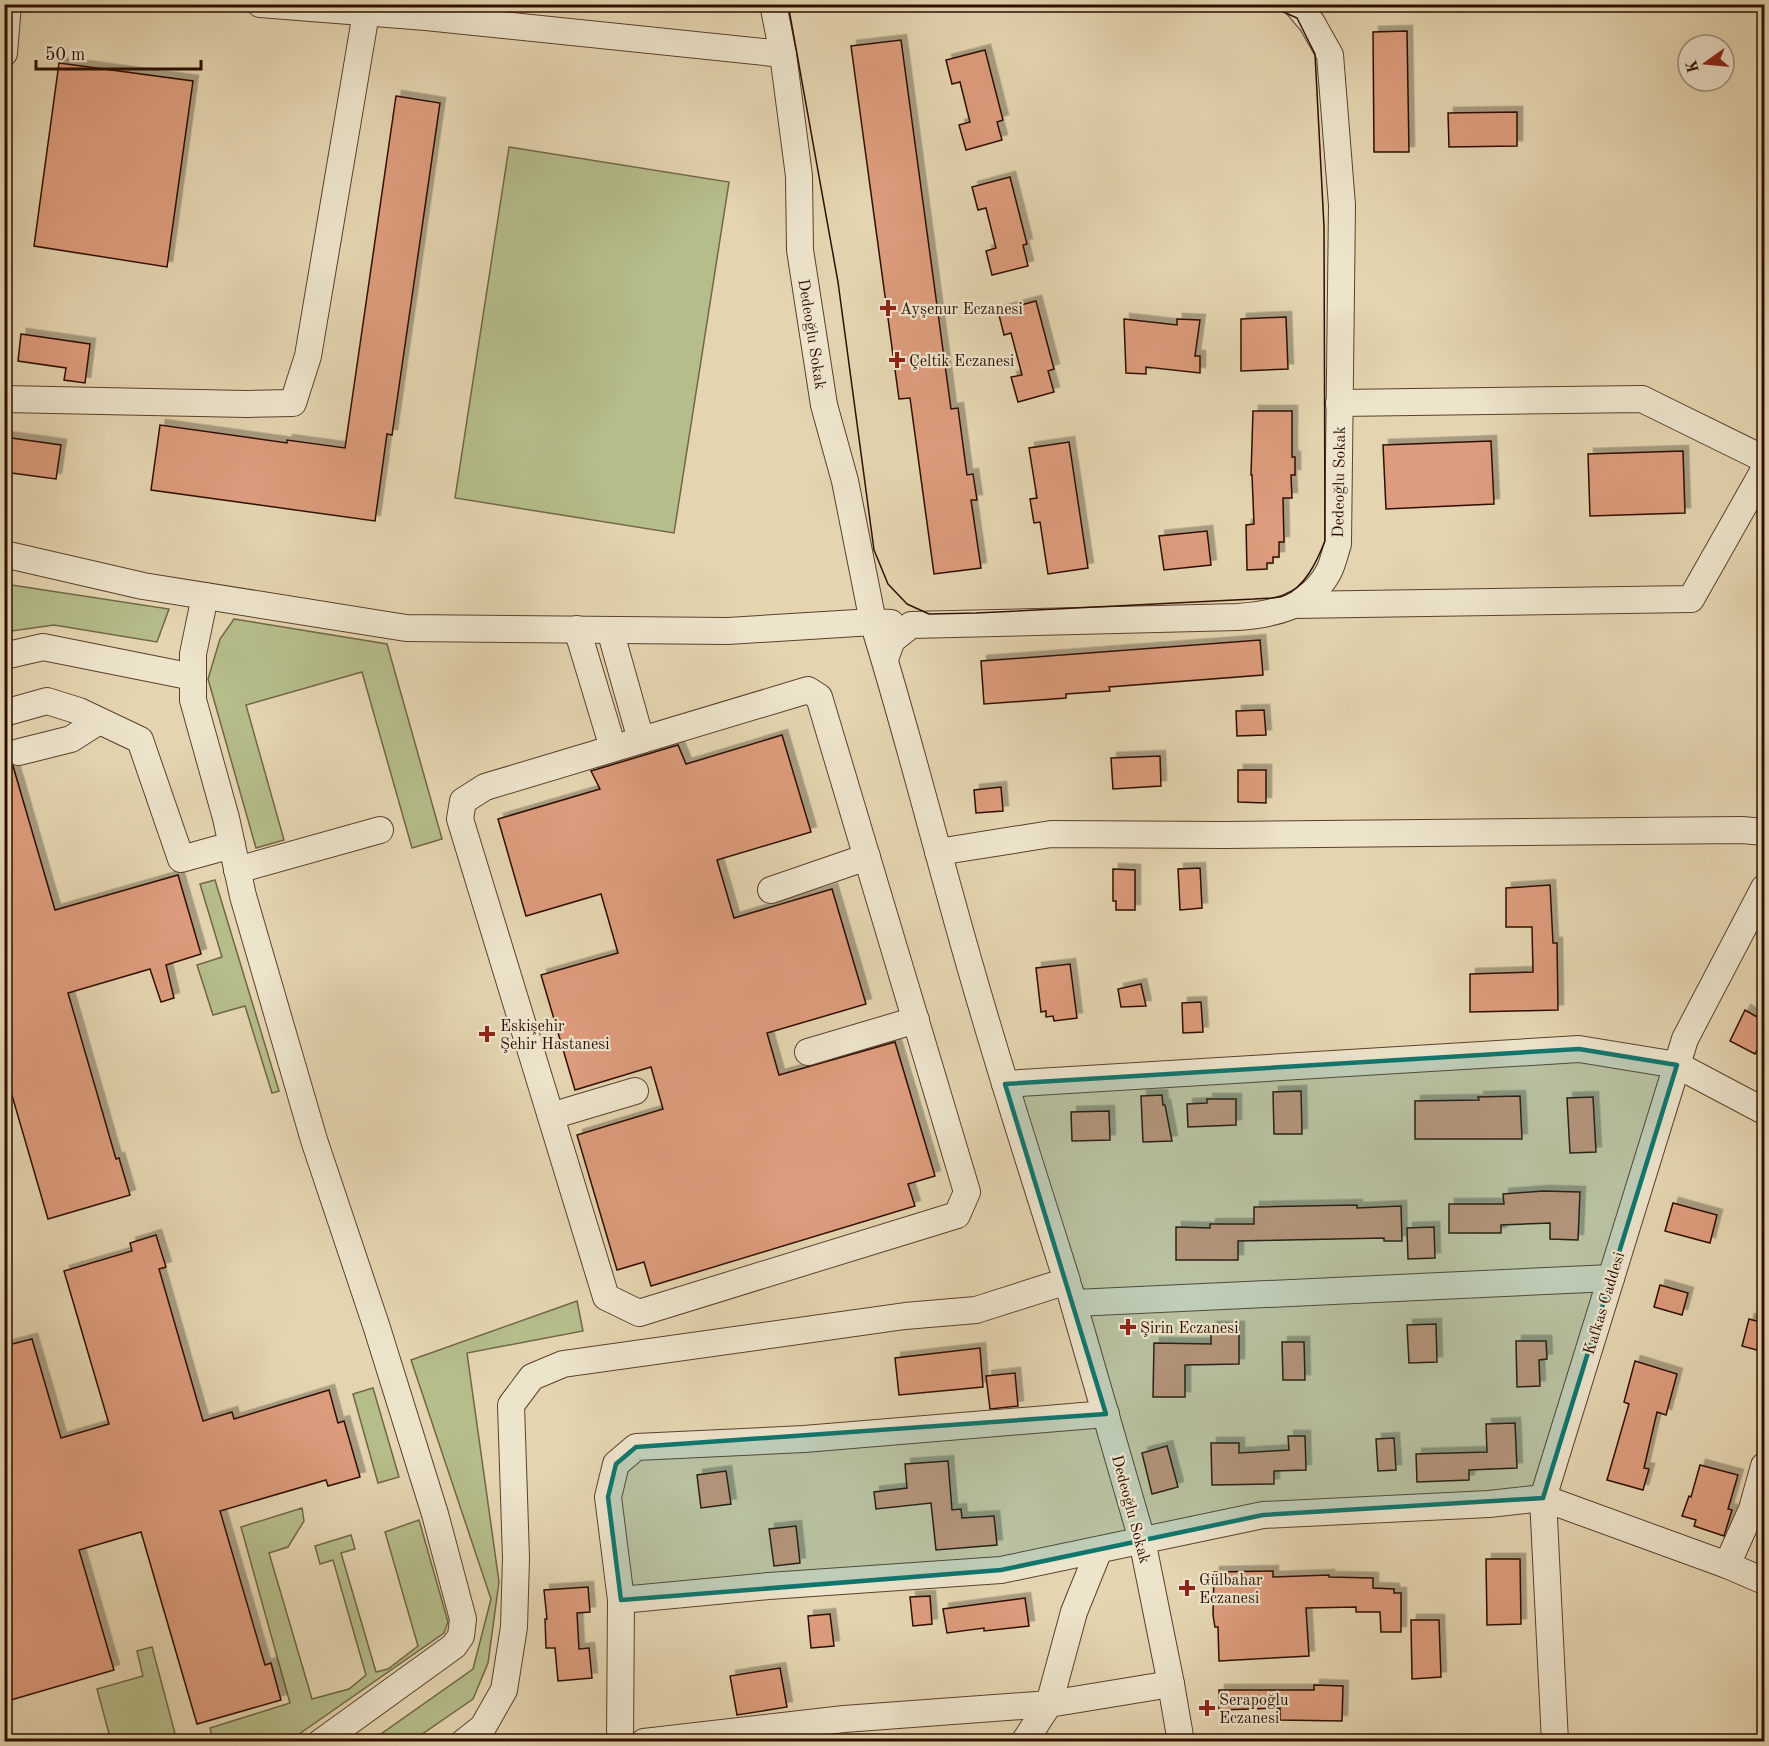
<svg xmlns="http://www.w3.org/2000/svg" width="1769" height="1746" font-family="'Old Standard TT',serif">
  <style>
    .green { fill: #b5bd8a; stroke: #726645; stroke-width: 1.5 }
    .building { fill: #dd9c7d; stroke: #2e0e00; stroke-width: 1.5; filter: url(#shadow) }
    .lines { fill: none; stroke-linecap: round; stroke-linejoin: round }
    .minor-casing { stroke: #5c402c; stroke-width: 28 }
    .minor { stroke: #ede4cc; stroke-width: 26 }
    .tram { stroke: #2e0e00; stroke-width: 1.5 }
    .marked { fill: #0f766e; fill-opacity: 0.2; stroke: #0f766e; stroke-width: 4.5; stroke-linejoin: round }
    .poi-dot { fill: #8f2418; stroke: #ede4cc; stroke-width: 2 }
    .labels { text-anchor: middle; stroke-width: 4.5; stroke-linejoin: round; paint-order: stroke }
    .poi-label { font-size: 16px; fill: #2e0e00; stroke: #ede4cc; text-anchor: start }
    .street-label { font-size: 16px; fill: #2e0e00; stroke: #ede4cc }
  </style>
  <defs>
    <filter id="shadow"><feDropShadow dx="5.5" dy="-5.5" stdDeviation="0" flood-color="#0004"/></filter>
  </defs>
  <rect width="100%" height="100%" fill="#e4d5b0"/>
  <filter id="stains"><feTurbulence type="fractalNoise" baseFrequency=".00333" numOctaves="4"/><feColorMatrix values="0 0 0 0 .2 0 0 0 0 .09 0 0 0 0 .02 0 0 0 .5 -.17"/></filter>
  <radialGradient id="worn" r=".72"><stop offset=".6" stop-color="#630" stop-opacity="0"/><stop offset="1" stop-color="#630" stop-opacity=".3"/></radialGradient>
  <g class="green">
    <polygon points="509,147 729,182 674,533 455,498"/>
    <polygon points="5,584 169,609 157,642 54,625 5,632"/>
    <polygon points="234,619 387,644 442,839 412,848 362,672 246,705 284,840 256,848 208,679 220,639"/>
    <polygon points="215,880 279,1091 272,1093 245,1006 213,1015 197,965 222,957 200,884"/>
    <polygon points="577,1301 583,1331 467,1353 499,1582 488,1663 473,1699 412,1741 371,1741 473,1669 491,1599 411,1360"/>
    <polygon points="373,1388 399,1477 378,1483 353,1394"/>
    <polygon points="302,1508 304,1521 288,1547 269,1553 312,1699 349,1689 366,1675 333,1560 320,1564 315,1546 351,1535 355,1549 341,1553 376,1672 388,1669 418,1646 385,1532 419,1520 448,1622 444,1633 289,1741 213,1741 210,1728 290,1703 241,1527"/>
    <polygon points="152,1647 177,1741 110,1741 111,1741 97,1689 143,1676 137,1651"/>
  </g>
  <g class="building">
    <polygon points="1407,31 1409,152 1374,152 1373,32"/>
    <polygon points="901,40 951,409 958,408 967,475 973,474 977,500 971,500 981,568 934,574 910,398 899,399 851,46"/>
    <polygon points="985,50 1003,120 997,122 1002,140 966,150 959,125 970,122 960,82 952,84 946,60"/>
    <polygon points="59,63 193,81 167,267 34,246"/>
    <polygon points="396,96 440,103 392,435 387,434 375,521 151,490 160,425 287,443 287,440 345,448"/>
    <polygon points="1517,112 1517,146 1449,147 1448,113"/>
    <polygon points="1010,177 1027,244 1023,245 1028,266 992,275 986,251 996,248 986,208 978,210 972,187"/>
    <polygon points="1036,301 1054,369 1048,371 1054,392 1018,402 1011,377 1022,375 1011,333 1004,335 998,311"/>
    <polygon points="1286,317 1288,369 1241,371 1241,319"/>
    <polygon points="1124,319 1177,325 1177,319 1200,320 1195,356 1200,356 1200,373 1146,367 1146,374 1126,373"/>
    <polygon points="21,334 90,344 85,383 64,380 66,368 18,361"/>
    <polygon points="1253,411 1292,411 1292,457 1295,457 1295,475 1291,475 1292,498 1283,498 1284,542 1279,542 1279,557 1273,557 1273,563 1267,563 1267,569 1247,570 1246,525 1254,524 1252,475 1251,475"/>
    <polygon points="4,437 61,445 56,479 4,472"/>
    <polygon points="1491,441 1494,504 1386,509 1383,445"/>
    <polygon points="1069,442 1088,568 1048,574 1040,522 1034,523 1030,499 1037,498 1029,448"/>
    <polygon points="1683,451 1685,513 1590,516 1588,454"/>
    <polygon points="1207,531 1211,565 1164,570 1159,536"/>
    <polygon points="1260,640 1263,675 1109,687 1110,691 1066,694 1066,698 984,704 981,661"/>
    <polygon points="1264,710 1266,735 1237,736 1236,711"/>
    <polygon points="782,735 811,832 717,860 734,918 832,889 866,1004 767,1033 779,1075 895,1042 935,1176 908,1184 915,1206 651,1286 644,1262 617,1270 577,1135 663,1109 651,1067 575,1090 541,975 618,953 601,894 526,916 498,819 600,789 591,771 678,745 686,764"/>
    <polygon points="4,756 8,762 13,766 55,910 178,875 201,954 166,965 174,998 161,1002 150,969 68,993 116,1159 119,1158 130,1195 48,1219 4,1068"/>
    <polygon points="1160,756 1161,786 1113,789 1111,758"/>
    <polygon points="1238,770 1266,770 1266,803 1238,802"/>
    <polygon points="1001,787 1003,811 976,813 974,790"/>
    <polygon points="1200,868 1202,908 1180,910 1178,869"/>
    <polygon points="1113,869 1135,870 1135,910 1116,910 1116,901 1113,901"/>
    <polygon points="1550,885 1553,943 1557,943 1558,1010 1470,1012 1470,974 1533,972 1532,927 1506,927 1506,888"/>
    <polygon points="1070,964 1077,1018 1054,1021 1053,1016 1046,1017 1046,1011 1041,1012 1036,968"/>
    <polygon points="1141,984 1146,1006 1121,1007 1118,989"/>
    <polygon points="1201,1002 1203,1032 1183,1033 1182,1003"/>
    <polygon points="1745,1010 1764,1021 1764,1037 1755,1054 1730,1041"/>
    <polygon points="1301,1091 1302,1134 1274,1134 1273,1092"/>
    <polygon points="1162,1095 1163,1105 1165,1105 1172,1141 1143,1142 1141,1096"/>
    <polygon points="1520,1096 1522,1139 1415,1139 1415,1101 1479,1100 1478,1097"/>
    <polygon points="1593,1097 1596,1152 1570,1153 1567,1098"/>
    <polygon points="1207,1099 1236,1099 1236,1125 1188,1127 1187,1104 1207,1103"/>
    <polygon points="1109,1111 1110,1140 1072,1141 1071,1112"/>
    <polygon points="1543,1191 1580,1192 1578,1240 1550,1239 1550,1223 1501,1225 1501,1233 1449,1233 1449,1204 1504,1204 1503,1194"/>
    <polygon points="1673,1203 1717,1215 1710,1243 1665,1231"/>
    <polygon points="1357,1205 1357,1208 1401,1206 1402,1241 1384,1241 1384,1238 1238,1241 1238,1260 1176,1260 1176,1227 1210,1228 1210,1224 1254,1224 1254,1207"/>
    <polygon points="1434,1227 1435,1258 1408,1259 1407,1228"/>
    <polygon points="156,1235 166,1267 159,1269 203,1421 232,1412 234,1419 329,1390 338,1423 344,1421 360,1477 328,1486 326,1480 220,1511 265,1665 271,1663 281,1700 197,1724 141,1532 79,1550 114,1670 4,1702 4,1346 32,1339 61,1438 109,1424 64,1271 132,1251 130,1243"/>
    <polygon points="1660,1285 1688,1293 1682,1315 1654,1307"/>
    <polygon points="1749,1319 1764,1323 1764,1352 1742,1346"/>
    <polygon points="1436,1324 1437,1362 1409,1363 1407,1325"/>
    <polygon points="1211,1327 1239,1327 1239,1364 1185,1365 1185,1397 1153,1397 1154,1343 1211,1344"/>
    <polygon points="1516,1341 1546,1341 1547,1359 1539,1360 1540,1386 1517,1387"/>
    <polygon points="1282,1342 1304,1342 1305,1380 1283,1380"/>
    <polygon points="980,1348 983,1387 899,1395 895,1358"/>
    <polygon points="1635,1361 1677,1374 1666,1415 1657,1412 1644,1468 1649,1469 1643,1490 1607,1480 1629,1404 1624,1402"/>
    <polygon points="1015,1373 1018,1406 990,1409 986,1376"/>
    <polygon points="1515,1423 1517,1468 1469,1470 1469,1480 1417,1482 1416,1454 1487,1452 1486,1424"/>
    <polygon points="1288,1436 1305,1436 1306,1470 1274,1471 1274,1484 1212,1485 1211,1443 1239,1443 1239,1453 1289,1450"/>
    <polygon points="1394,1438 1396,1470 1378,1471 1376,1439"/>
    <polygon points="1167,1446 1178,1487 1152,1494 1142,1453"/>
    <polygon points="948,1461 952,1510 961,1509 962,1518 994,1516 997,1545 936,1550 931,1503 876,1509 874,1492 907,1488 905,1464"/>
    <polygon points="1700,1465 1738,1475 1728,1509 1732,1510 1724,1536 1694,1526 1696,1520 1682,1516 1689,1496 1691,1497"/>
    <polygon points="726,1471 731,1504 701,1508 697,1475"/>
    <polygon points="796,1526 800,1563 774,1566 769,1529"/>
    <polygon points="1486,1559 1520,1559 1521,1624 1487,1625"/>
    <polygon points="1273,1571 1273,1577 1329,1575 1329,1577 1373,1578 1373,1588 1394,1589 1394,1593 1401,1593 1401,1632 1381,1632 1380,1612 1356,1612 1356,1607 1306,1608 1309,1656 1219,1661 1218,1627 1215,1627 1213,1615 1214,1572"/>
    <polygon points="588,1587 590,1612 577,1613 579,1649 589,1648 592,1678 558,1681 555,1648 546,1648 545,1619 547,1619 544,1590"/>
    <polygon points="930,1596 932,1624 913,1626 910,1597"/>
    <polygon points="1025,1598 1029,1626 984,1631 984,1628 947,1633 943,1609"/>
    <polygon points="830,1614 834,1646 811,1648 808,1616"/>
    <polygon points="1411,1620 1439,1620 1441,1677 1412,1679"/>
    <polygon points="780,1668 787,1707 737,1715 730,1676"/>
    <polygon points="1314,1685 1343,1686 1342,1721 1280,1720 1280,1708 1219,1710 1219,1690 1314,1690"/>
  </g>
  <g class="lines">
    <defs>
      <g id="minor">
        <polyline points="260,4 426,17 783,54"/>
        <polyline points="773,4 783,54 799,176 800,250 824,405 845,481 873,622 891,623"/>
        <polyline points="4,53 8,4"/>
        <polyline points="4,399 247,404 293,403 308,356 366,13"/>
        <polyline points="1339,403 1642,399 1764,459"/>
        <path d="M4,554l139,32 263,42 322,3 145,-9c29,93 53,187 79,280 35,128 75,253 115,379l-91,29 -71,6 -342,48 -31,13 -21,28 5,153 -2,69 -10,63 -21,37 -19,15"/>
        <polyline points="205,596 193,654 193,700 226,818 243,896 314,1140 376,1325 435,1514 463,1619 461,1636 454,1646 321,1742"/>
        <polyline points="1293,605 1691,599 1764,470"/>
        <polyline points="577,629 613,748"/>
        <polyline points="610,630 641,740"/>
        <polyline points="4,656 43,647 193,677"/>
        <path d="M885,659l7,-19 19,-15 327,-8c37,-3 72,-10 91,-46 4,-8 6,-18 9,-27l4,-339 -12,-150 -18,-32 -16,-19"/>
        <polygon points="808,690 819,697 967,1192 957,1215 639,1313 606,1297 460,819 463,801 485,787"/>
        <polyline points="4,713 47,701 79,711 140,740 181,859 232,845"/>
        <polyline points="19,752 71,739 99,721"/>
        <polyline points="938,852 1051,834 1224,835 1742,830 1764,832"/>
        <polyline points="237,870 380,830"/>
        <polyline points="771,890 867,857"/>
        <polyline points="808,1052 916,1020"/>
        <polyline points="1005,1084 1579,1049 1677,1065 1764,1111"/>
        <polyline points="551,1116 635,1091"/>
        <polyline points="1069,1288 1142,1540 1171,1684 1181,1742"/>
        <polyline points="1075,1303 1611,1278"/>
        <polyline points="1727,1565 1752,1509 1764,1466"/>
        <polyline points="621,1600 608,1497 616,1464 636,1447 804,1439 1106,1414"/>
        <polyline points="620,1742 621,1600 769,1586 1001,1570 1263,1515 1489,1504 1543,1498 1727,1565 1764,1581"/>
        <polyline points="644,1742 844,1719 1049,1704 1074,1612 1099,1550"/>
        <polyline points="1024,1742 1049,1704 1171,1684"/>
        <polyline points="1555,1742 1543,1498 1685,1039 1764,888"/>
      </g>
    </defs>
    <use href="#minor" class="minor-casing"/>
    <use href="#minor" class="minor"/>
    <g class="tram">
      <path d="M788,4l50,278 36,268 14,34 19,20 22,10 47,-1 278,-14c9,-1 20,0 29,-3 22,-8 34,-35 42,-55l-1,-314 -9,-173 -18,-36 -32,-14"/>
      <polyline points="855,4 863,7 925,4"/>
    </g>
  </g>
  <path class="marked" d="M1579,1049l98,16 -134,433 -280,17 -262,55 -380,30 -13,-103 8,-33 20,-17 470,-33 -101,-330z"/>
  <g class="poi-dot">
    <path d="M885 299h6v6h6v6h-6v6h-6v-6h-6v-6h6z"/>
    <path d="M894 351h6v6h6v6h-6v6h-6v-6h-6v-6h6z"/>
    <path d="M484 1025h6v6h6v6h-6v6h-6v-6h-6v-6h6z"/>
    <path d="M1125 1318h6v6h6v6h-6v6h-6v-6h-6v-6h6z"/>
    <path d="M1184 1579h6v6h6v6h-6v6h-6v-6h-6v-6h6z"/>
    <path d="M1204 1699h6v6h6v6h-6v6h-6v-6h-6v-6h6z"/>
  </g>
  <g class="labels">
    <g class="poi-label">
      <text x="900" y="314">Ayşenur Eczanesi</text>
      <text x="909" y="366">Çeltik Eczanesi</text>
      <text x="500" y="1031">Eskişehir<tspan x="500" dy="18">Şehir Hastanesi</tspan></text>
      <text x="1140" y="1333">Şirin Eczanesi</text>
      <text x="1199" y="1585">Gülbahar<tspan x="1199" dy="18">Eczanesi</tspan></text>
      <text x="1219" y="1705">Serapoğlu<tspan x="1219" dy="18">Eczanesi</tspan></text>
    </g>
    <g class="street-label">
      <text transform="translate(813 334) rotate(81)" y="6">Dedeoğlu Sokak</text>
      <text transform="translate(1338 482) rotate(-89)" y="6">Dedeoğlu Sokak</text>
      <text transform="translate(1603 1303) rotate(-73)" y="6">Kafkas Caddesi</text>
      <text transform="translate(1132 1509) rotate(75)" y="6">Dedeoğlu Sokak</text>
    </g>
  </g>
  <rect width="1769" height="1746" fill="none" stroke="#e4d5b0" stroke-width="24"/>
  <rect x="6" y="6" width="1757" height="1734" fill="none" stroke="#2e0e00" stroke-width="3"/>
  <rect x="12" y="12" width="1745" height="1722" fill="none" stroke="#2e0e00" stroke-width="1.5"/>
  <g transform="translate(1706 63) rotate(255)"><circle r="28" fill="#ede4cc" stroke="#a18e7a" stroke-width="1.5"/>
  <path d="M0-4.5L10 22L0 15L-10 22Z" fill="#8f2418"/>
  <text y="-9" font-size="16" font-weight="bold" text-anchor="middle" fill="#2e0e00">K</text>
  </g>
  <path d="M36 60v9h165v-9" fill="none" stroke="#2e0e00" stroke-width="3"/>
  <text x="45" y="60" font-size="18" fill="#2e0e00" stroke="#ede4cc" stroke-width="4.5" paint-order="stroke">50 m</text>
  <rect width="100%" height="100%" filter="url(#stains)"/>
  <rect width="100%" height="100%" fill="url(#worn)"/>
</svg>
